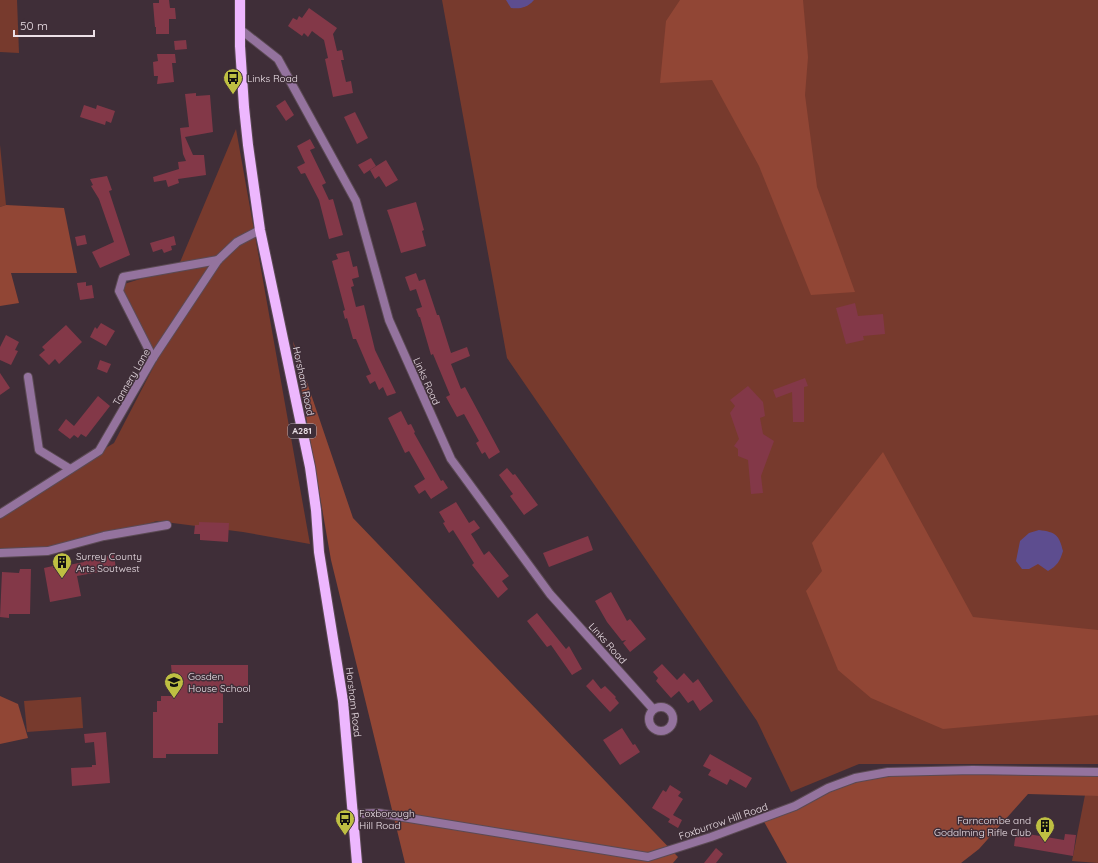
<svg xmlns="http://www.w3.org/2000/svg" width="1098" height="863" font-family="Quicksand,sans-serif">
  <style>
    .green { fill: #773a2d }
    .forest { fill: #914635 }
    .water { fill: #5d4d8f }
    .building { fill: #833848 }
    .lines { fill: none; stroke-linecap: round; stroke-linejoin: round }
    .street-casing { stroke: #5b4a54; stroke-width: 10 }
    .primary-casing { stroke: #5b4a54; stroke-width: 12 }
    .street { stroke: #94739e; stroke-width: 8 }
    .primary { stroke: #edb7fe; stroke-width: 10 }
    .labels { text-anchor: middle; stroke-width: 3; stroke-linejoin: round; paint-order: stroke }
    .shield { fill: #3f2e38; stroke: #b8abb2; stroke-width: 1 }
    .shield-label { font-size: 9px; font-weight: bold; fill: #ece0e7 }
    .poi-label { font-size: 10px; fill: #ece0e7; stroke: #3f2e38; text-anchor: start }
    .street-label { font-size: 10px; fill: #ece0e7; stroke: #3f2e38 }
  </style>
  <rect width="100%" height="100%" fill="#3f2e38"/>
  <g class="green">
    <polygon points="0,0 17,0 19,53 0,52"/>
    <polygon points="442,0 1098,0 1098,764 859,764 791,792 757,721 507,358"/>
    <polygon points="236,129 310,544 243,532 157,521 63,548 0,556 0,511 114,443 157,360 121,285 178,267"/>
    <polygon points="0,145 6,205 0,207"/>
    <polygon points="81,697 83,728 27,732 24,701"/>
    <polygon points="1085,795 1098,796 1098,863 1072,861"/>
  </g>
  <g class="forest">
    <polygon points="680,0 803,0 808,57 805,95 817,187 855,292 811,295 759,166 712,80 660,83 666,21"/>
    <polygon points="6,205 64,208 77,273 11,273 19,303 0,306 0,207"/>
    <polygon points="293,341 353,518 678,857 673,863 405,863 331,560"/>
    <polygon points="883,452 973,617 1098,630 1098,715 943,729 871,698 838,670 806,591 822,571 812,543"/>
    <polygon points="0,696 18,704 28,738 0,744"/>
    <polygon points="888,772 1098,772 1098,796 1028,794 979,849 961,863 787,863 762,818 839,784"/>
  </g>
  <g class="water">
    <path d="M506,0h28c-7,8 -14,9 -23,8z"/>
    <path d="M1039,530c17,2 20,5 24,21 -3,10 -6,15 -15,20l-10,-7 -9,5h-7l-6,-8 4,-20 9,-8z"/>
  </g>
  <g class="building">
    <polygon points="159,0 169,0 170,8 175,8 176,19 169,19 169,34 156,34 156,27 155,27 153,3 159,3"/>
    <polygon points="309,8 337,28 333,34 337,51 342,50 344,60 341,60 346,82 351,81 353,93 333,97 325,59 328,58 324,40 312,31 308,37 304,33 302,36 288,26 293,18 297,20 299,16 302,18"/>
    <polygon points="186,40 187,49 175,50 174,41"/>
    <polygon points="157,54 175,54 176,63 172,63 174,82 157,84 158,76 154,76 153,62 158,61"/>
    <polygon points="196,93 196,96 210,95 213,132 185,137 193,155 204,155 206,175 178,179 179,183 168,187 166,180 154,182 153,177 179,169 178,162 186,161 183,154 180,128 189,127 185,94"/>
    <polygon points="285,100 294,115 286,121 276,106"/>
    <polygon points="84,105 96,109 97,105 115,111 111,123 106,121 105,125 80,117"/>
    <polygon points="355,112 368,138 357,144 344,117"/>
    <polygon points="310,139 315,148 310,150 326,183 322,185 329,200 333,199 343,235 329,239 319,200 305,173 301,174 297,167 305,163 297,146"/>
    <polygon points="371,158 376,166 364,174 358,165"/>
    <polygon points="386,160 398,180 386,187 379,176 375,179 370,170"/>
    <polygon points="107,176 112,190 109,191 130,255 100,268 92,252 114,242 99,199 91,186 93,185 90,179"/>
    <polygon points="416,202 424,230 422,231 426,246 401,253 392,224 387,210"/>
    <polygon points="85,235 87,244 77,246 75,237"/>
    <polygon points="174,236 176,245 171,246 172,250 164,253 162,249 153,252 150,243"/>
    <polygon points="349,251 353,267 357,266 359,277 352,279 354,286 351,287 356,307 364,305 375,350 396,393 387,396 383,387 379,390 375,381 370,384 366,376 371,374 356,339 353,339 347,318 345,319 343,311 345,310 332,261 338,259 336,254"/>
    <polygon points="416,273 419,281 425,279 437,315 439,315 451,353 467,347 470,356 451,364 461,389 465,387 500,452 489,459 485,452 482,454 476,443 479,441 464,414 457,417 446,397 450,395 433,354 431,355 420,317 419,317 416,309 422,307 416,289 410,291 405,277"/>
    <polygon points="86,282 86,286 92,285 94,298 80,300 77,283"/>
    <polygon points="855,303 858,316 883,314 885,334 863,336 864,340 846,344 836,308"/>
    <polygon points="101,323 115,331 106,346 90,337 95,327 97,329"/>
    <polygon points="66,325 82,342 59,364 55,359 49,365 39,355 45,350 42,347"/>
    <polygon points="6,335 19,342 15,350 18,351 11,365 0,360 0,347"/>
    <polygon points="100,360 111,364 107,373 97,369"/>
    <polygon points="0,373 10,388 0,395"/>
    <polygon points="805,378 808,386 804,387 804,422 793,422 792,392 776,398 773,390"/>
    <polygon points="748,386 763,402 765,416 760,418 763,434 774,441 761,476 763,493 751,494 748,460 738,456 738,449 734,446 739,439 730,413 735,406 730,400"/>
    <polygon points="98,396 110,406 86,437 81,434 78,438 74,435 70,439 58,430 66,419 74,426"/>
    <polygon points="401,411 408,425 411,424 415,432 414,433 441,481 443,480 448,488 431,499 425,490 419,494 414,486 425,479 409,451 405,453 388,418"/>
    <polygon points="507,468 513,475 515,474 538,505 524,515 510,496 513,494 499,475"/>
    <polygon points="456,502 469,523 474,520 480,528 471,534 484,555 489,551 509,576 502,581 508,589 498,598 472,565 474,563 453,530 449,533 443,523 445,522 439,512"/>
    <polygon points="199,522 229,523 228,542 200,540 200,534 194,534 195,525 199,525"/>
    <polygon points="588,536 593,550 549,567 543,553"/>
    <polygon points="114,555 116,569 77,576 81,596 50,602 44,568 53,566 53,568 84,562 84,560"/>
    <polygon points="20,569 31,569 30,614 9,614 9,618 0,617 2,572 19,573"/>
    <polygon points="611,592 627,621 630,619 646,639 630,652 623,643 626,640 622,641 607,622 595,601"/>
    <polygon points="537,613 566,649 569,646 582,669 572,675 551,645 547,647 527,621"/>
    <polygon points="662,664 677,680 684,673 693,683 698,679 713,701 700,711 693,700 688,703 679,691 671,698 656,681 658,678 653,672"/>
    <polygon points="171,665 248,665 248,692 223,692 223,723 218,723 218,754 166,754 166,758 153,758 153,712 157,712 157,701 161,701 161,696 177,696 177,676 172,676"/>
    <polygon points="593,679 601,689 605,686 616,697 615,698 619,703 610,712 586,686"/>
    <polygon points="622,728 633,745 635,744 640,752 620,765 603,740"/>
    <polygon points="106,732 110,783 72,786 71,768 92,767 92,765 96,765 94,742 85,743 84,734"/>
    <polygon points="710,754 752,778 746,788 730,779 727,785 708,775 711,770 703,766"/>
    <polygon points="670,785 681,792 678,796 683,799 673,815 682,820 678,828 668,822 670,819 652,808 663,790 666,792"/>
    <polygon points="1016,832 1064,840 1065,834 1076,835 1073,856 1014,846"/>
    <polygon points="716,848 723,854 716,863 704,863"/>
  </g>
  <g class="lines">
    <defs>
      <g id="street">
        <polyline points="241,30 278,59 356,201 389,320 451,459 550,594 653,709"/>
        <polyline points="153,358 119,291 123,277 218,260"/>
        <polyline points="28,377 39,450 70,469"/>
        <polyline points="0,514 99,451 153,358 218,260 237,242 260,230"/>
        <polyline points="0,553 48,551 104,536 167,525"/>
        <circle cx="661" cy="719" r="12"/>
        <polyline points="352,814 378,813 648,857 711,837 795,806 828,788 855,778 888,772 973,770 1098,772"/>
      </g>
      <polyline id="primary" points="240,0 240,46 244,107 248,145 260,230 310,467 316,510 319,552 343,701 357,863"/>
    </defs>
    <use href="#street" class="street-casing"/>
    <use href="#primary" class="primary-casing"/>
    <use href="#street" class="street"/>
    <use href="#primary" class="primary"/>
  </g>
  <defs>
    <symbol id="bus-pin" viewBox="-11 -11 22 30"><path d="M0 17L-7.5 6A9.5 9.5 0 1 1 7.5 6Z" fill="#bebf42" stroke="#3f2e38"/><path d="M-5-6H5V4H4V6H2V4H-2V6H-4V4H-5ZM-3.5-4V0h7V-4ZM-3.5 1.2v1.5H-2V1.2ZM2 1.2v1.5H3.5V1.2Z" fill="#111"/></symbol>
    <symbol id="building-pin" viewBox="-11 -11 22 30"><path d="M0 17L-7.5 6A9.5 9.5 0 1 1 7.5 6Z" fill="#bebf42" stroke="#3f2e38"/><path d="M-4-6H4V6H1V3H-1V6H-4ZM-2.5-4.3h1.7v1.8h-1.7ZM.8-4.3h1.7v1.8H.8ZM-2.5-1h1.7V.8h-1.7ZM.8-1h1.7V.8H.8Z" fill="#111"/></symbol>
    <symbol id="school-pin" viewBox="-11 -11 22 30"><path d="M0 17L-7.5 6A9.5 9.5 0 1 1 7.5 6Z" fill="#bebf42" stroke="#3f2e38"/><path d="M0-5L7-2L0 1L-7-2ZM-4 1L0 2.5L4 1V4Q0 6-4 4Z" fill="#111"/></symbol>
  </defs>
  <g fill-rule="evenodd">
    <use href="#bus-pin" x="222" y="67" width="22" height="30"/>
    <use href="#building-pin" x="51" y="551" width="22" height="30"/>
    <use href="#school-pin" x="163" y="671" width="22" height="30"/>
    <use href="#bus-pin" x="334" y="808" width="22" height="30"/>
    <use href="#building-pin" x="1034" y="815" width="22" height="30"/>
  </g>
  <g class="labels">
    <rect class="shield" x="288" y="424" width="28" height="14" rx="3"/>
    <g class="shield-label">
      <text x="302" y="434">A281</text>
    </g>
    <g class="poi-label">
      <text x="247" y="82">Links Road</text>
      <text x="76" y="560">Surrey County<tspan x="76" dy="12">Arts Soutwest</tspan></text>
      <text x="188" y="680">Gosden<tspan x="188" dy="12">House School</tspan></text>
      <text x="359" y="817">Foxborough<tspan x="359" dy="12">Hill Road</tspan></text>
      <text x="1031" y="824" text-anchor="end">Farncombe and<tspan x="1031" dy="12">Godalming Rifle Club</tspan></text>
    </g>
    <g class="street-label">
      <text transform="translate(131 377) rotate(-60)" y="4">Tannery Lane</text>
      <text transform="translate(304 381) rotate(78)" y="4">Horsham Road</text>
      <text transform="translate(427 381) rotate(66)" y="4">Links Road</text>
      <text transform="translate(608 643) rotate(48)" y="4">Links Road</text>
      <text transform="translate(354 702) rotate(83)" y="4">Horsham Road</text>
      <text transform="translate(723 821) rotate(-19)" y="4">Foxburrow Hill Road</text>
    </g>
  </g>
  <path d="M14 30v6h80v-6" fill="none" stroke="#ece0e7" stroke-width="2"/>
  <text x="20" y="30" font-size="12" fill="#ece0e7" stroke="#3f2e38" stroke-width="3" paint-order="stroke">50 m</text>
</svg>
